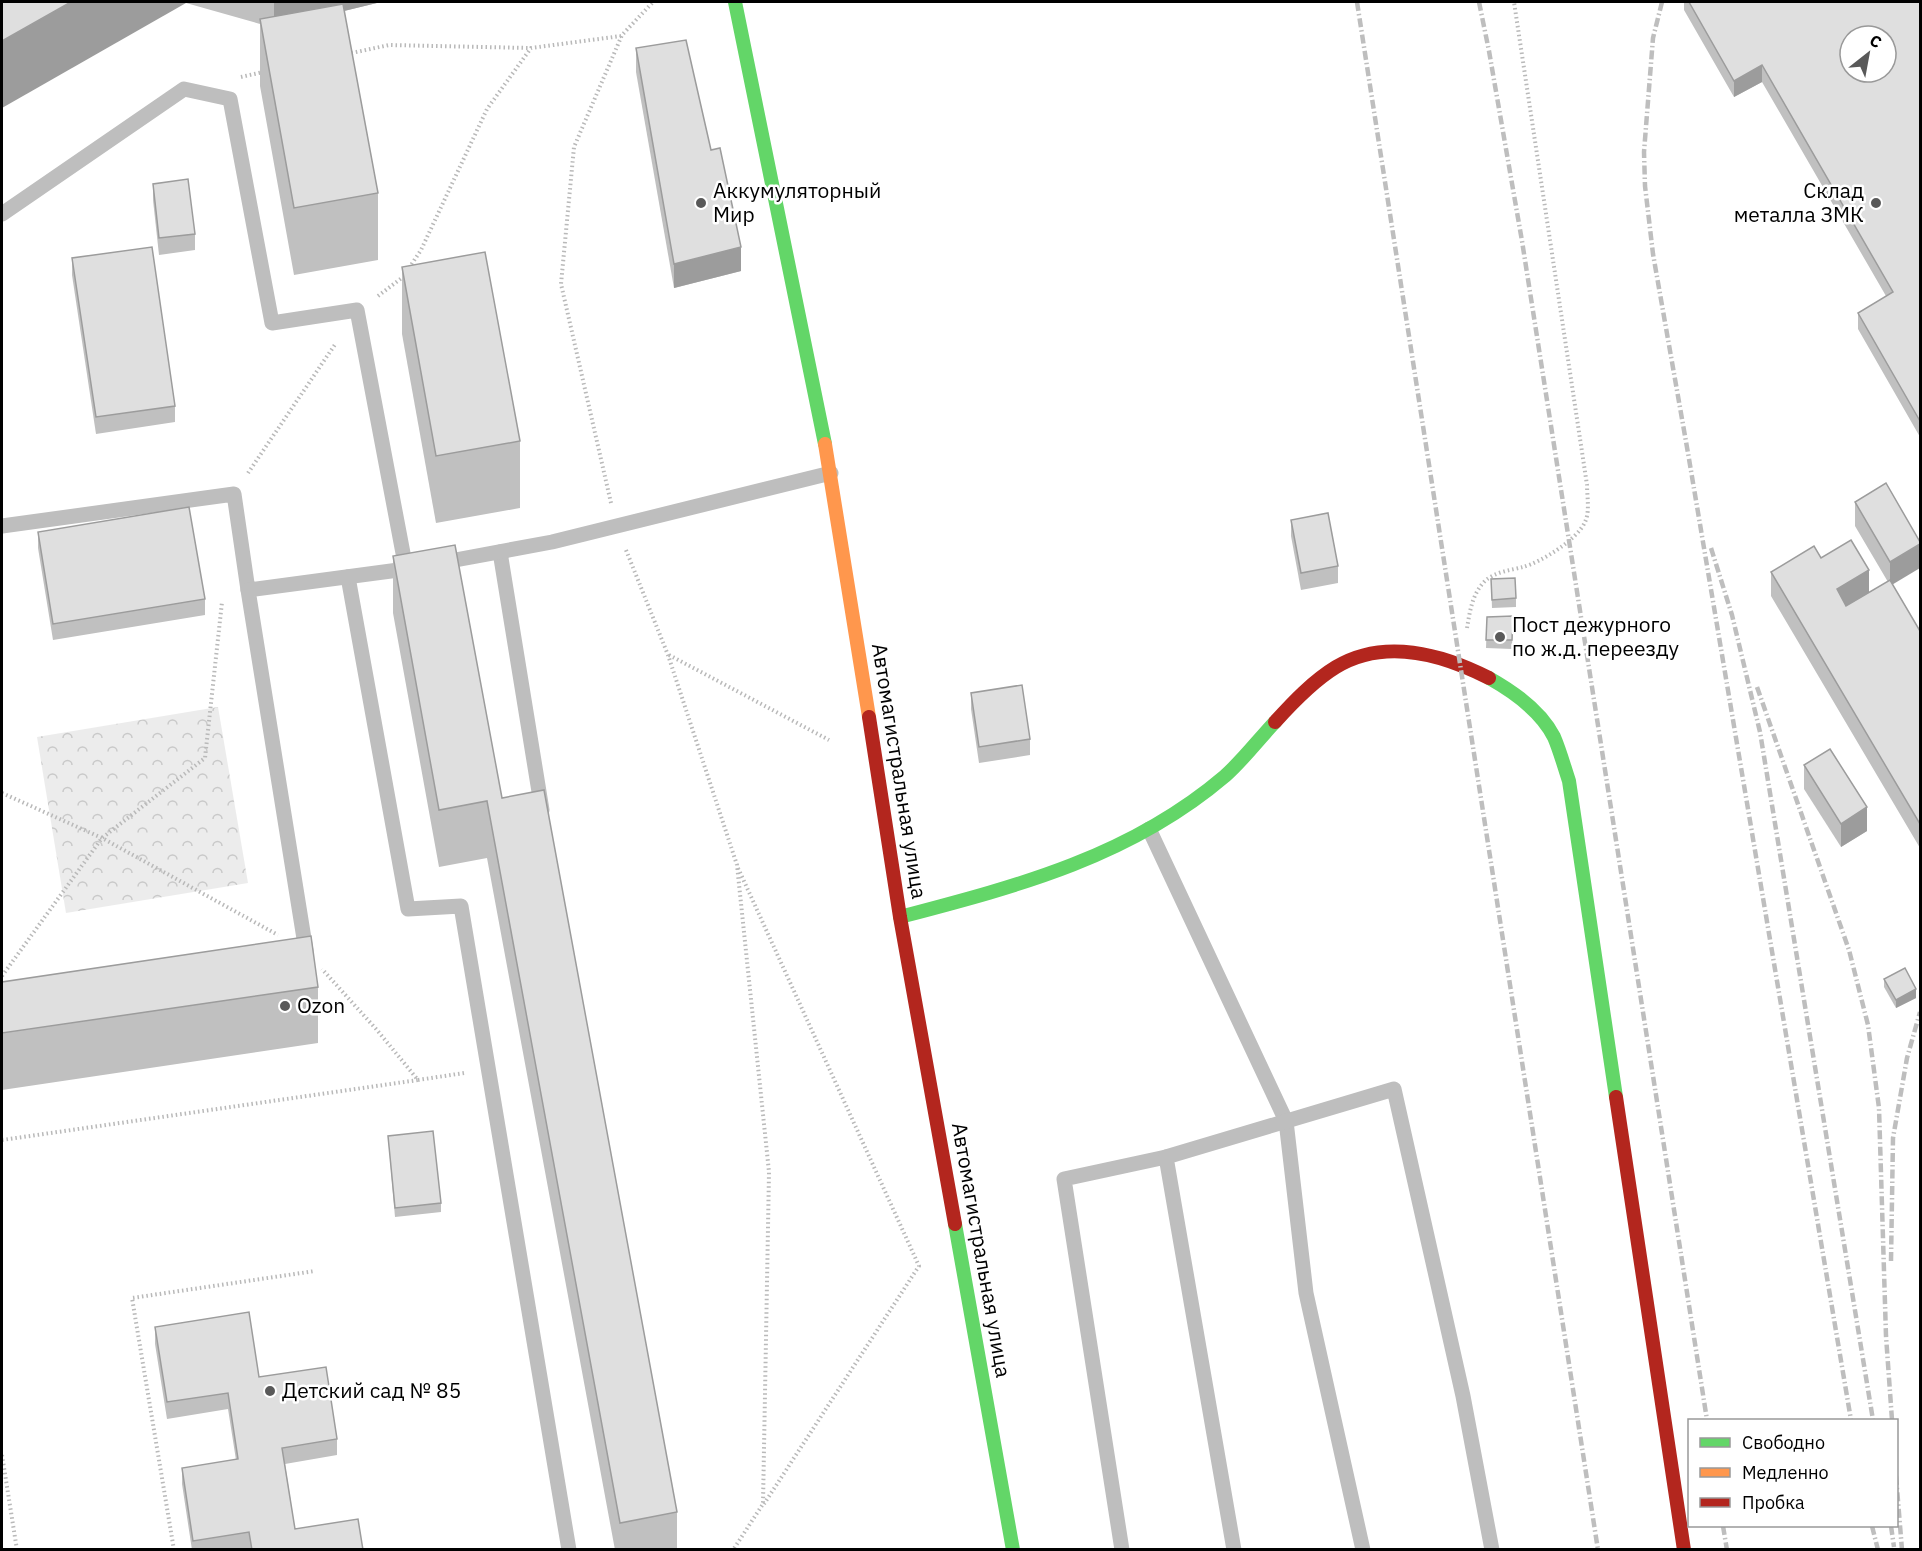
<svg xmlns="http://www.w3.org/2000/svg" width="1922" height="1551" font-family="'IBM Plex Sans',sans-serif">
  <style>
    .park { fill: url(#park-crowns) }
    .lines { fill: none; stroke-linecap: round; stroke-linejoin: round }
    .path { stroke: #b9b9b9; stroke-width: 4; stroke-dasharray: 1.5 3; stroke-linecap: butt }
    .lane { stroke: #bebebe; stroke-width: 15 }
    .fast { stroke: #63d668; stroke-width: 14 }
    .slow { stroke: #ff974d; stroke-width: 14 }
    .jam { stroke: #b3261e; stroke-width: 14 }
    .rail { stroke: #bebebe; stroke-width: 4.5; stroke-dasharray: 9 3 1.5 3; stroke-linecap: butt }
    .wall { fill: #c0c0c0 }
    .shaded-wall { fill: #9c9c9c }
    .building { fill: #dfdfdf; stroke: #9c9c9c; stroke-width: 1.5; fill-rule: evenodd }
    .poi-dot { fill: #595959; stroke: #fff; stroke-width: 2 }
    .labels { text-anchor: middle; stroke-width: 5; stroke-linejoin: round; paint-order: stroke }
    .poi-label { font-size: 21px; fill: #000; stroke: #fff; text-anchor: start }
    .street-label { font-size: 21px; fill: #000; stroke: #fff }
  </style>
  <defs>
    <pattern id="park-crowns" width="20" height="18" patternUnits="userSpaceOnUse" patternTransform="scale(1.5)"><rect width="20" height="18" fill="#ececec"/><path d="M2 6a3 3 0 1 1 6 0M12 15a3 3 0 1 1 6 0" fill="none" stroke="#c9c9c9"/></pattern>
  </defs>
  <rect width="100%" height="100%" fill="#fff"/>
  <polygon class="park" points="218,707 248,883 66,913 37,737"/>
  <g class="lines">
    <g class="path">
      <polyline points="347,54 389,45 530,48"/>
      <polyline points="241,77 263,72"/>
      <polyline points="409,268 421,250 487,109 531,48 621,36"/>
      <polyline points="378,296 403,277"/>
      <polyline points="248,473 336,343"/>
      <polyline points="611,503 561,284 574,147 622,35 653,2"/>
      <polyline points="626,550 668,655 737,865 769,1172 763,1504 733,1550"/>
      <path d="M1467,628c3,-17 5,-34 18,-47 9,-9 26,-11 38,-14 18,-5 54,-27 62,-45 5,-10 2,-26 2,-37l-73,-483"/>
      <polyline points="669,655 829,740"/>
      <polyline points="2,793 102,838 278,935"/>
      <polyline points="738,868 919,1266 764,1504"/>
      <polyline points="2,976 102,838 205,758 222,602"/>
      <polyline points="418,1080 464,1073"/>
      <polyline points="2,1140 418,1080 377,1030 322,969"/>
      <polyline points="2,1455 17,1550"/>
      <polyline points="174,1550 132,1298 315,1271"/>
    </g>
    <g class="lane">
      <polyline points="2,214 184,89 230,99 272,323 357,310 406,569 410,568"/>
      <polyline points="2,526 234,494 248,590"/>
      <polyline points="500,552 542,810"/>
      <polyline points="439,563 552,542 831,473"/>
      <polyline points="348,577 408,909 461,906 569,1550"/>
      <polyline points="1149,829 1286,1121 1306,1293 1363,1550"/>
      <polyline points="299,952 306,951 248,590 406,569"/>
      <polyline points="1122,1550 1064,1179 1166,1157"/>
      <polyline points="1234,1550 1166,1157 1394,1089 1463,1396 1492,1550"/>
    </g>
    <g class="fast">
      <polyline points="735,2 825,444"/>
      <path d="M1489,678c25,14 52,33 65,59 6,14 10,29 15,44l47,316"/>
      <path d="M900,917c118,-31 230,-60 325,-141 19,-17 33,-36 50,-54"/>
      <polyline points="955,1224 1013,1550"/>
    </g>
    <polyline class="slow" points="825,444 869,717"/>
    <g class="jam">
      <polyline points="869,717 900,917 955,1224"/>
      <path d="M1275,722c18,-20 38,-41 61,-55 48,-29 106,-13 153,11"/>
      <polyline points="1616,1097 1684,1550"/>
    </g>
    <g class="rail">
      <polyline points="1357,2 1598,1550"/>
      <polyline points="1479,2 1489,51 1522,241 1707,1420"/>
      <polyline points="1662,2 1653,38 1644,152 1645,186 1653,254 1688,453 1851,1420"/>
      <polyline points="1711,548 1732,615 1760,732 1873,1420"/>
      <polyline points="1757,687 1849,950 1868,1025 1879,1108 1886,1336 1892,1420"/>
      <polyline points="1891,1261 1893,1138 1907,1058 1920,1012"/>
      <polyline points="1896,1476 1902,1550"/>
      <polyline points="1723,1526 1727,1550"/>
      <polyline points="1872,1526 1878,1550"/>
      <polyline points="1891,1526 1894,1547"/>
    </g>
  </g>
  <g class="wall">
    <polygon points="2,2 381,2 344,11 378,193 378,260 294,275 260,86 260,24 186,3"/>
    <polygon points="1684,2 1920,2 1920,437 1858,329 1858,313 1886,296 1762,82 1734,97 1684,10"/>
    <polygon points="636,48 711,150 741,271 674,288 636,72"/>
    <polygon points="153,184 195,234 195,250 159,255 153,200"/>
    <polygon points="72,258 175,406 175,422 96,434 72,275"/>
    <polygon points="402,267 520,441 520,508 436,523 402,334"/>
    <polygon points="1886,483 1893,585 1920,631 1920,848 1771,596 1771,572 1821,558 1869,593 1888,582 1855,526 1855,502"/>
    <polygon points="1291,520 1338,566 1338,583 1301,590 1291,536"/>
    <polygon points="38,532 205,599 205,615 53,640 38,548"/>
    <polygon points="393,556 502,798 677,1512 677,1550 615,1550 487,858 439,867 393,613"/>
    <polygon points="1491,579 1516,598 1516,607 1492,608"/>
    <polygon points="1513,616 1512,649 1486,648 1487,617"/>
    <polygon points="971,693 1030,739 1030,755 979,763 971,709"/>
    <polygon points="1804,765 1867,831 1841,847 1804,789"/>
    <polygon points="1884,979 1916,998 1896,1008 1884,987"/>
    <polygon points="2,982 318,987 318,1043 2,1090"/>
    <polygon points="388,1136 441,1203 441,1212 395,1217"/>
    <polygon points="155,1327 259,1377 337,1439 337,1455 285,1464 295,1529 363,1550 250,1550 249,1548 240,1550 192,1550 182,1484 182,1468 236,1460 228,1409 167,1419 155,1344"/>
  </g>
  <g class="shaded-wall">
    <polygon points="71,2 186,2 186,3 2,108 2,41"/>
    <polygon points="274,2 381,2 274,28"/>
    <polygon points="1762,65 1762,82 1734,97 1734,81"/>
    <polygon points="741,247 741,271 674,288 674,264"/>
    <polygon points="1920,544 1920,568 1890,586 1890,562"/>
    <polygon points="1869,570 1869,594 1837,613 1837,589"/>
    <polygon points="1867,807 1867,831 1841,847 1841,824"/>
    <polygon points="1916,989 1916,998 1896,1008 1896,1000"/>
  </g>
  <g class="building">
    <polygon points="2,2 71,2 2,41"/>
    <path d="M1689,2h231v419l-62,-108 35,-21 -131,-227 -28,16zM1850,36h36v36h-36z"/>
    <polygon points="343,4 378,193 294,208 260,19"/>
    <polygon points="686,40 711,150 720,148 741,247 674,264 636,48"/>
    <polygon points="188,179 195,234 159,238 153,184"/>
    <polygon points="152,247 175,406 96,417 72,258"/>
    <polygon points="485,252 520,441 436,456 402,267"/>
    <polygon points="1886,483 1920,542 1920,544 1890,562 1855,502"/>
    <polygon points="189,507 205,599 53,624 38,532"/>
    <polygon points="1328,513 1338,566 1301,573 1291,520"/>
    <polygon points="1851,540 1869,570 1837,589 1846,606 1890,580 1920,631 1920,824 1771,572 1814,546 1821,558"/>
    <polygon points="455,545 502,798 544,790 677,1512 620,1523 487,801 439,810 393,556"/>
    <polygon points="1515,578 1516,598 1492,600 1491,579"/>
    <polygon points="1513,616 1512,640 1486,640 1487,617"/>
    <polygon points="1022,685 1030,739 979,747 971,693"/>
    <polygon points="1830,749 1867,807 1841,824 1804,765"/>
    <polygon points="311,936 318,987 2,1033 2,982"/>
    <polygon points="1905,968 1916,989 1896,1000 1884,979"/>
    <polygon points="433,1131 441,1203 395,1208 388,1136"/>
    <polygon points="249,1312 259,1377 326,1367 337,1439 282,1448 295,1529 358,1519 363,1550 252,1550 249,1532 193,1541 182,1468 238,1459 228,1393 167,1402 155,1327"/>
  </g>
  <g class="poi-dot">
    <circle cx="701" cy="203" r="6"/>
    <circle cx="1876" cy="203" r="6"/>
    <circle cx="1500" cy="637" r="6"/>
    <circle cx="285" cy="1006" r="6"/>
    <circle cx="270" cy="1391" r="6"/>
  </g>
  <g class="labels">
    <g class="poi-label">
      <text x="713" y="198">Аккумуляторный<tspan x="713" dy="24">Мир</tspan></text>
      <text x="1864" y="198" text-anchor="end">Склад<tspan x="1864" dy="24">металла ЗМК</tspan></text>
      <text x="1512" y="632">Пост дежурного<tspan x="1512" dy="24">по ж.д. переезду</tspan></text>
      <text x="297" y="1013">Ozon</text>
      <text x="282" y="1398">Детский сад № 85</text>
    </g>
    <g class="street-label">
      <text transform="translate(899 771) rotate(81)" y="7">Автомагистральная улица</text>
      <text transform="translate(981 1250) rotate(80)" y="7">Автомагистральная улица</text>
    </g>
  </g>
  <rect width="1922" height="1551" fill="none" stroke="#000000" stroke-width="6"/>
  <rect x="1688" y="1419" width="210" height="108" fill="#ffffff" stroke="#999999" stroke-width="1.5"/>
  <rect x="1700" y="1438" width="30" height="9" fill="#63d668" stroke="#999999" stroke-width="1.5"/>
  <text x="1742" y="1449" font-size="18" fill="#000000">Свободно</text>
  <rect x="1700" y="1468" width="30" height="9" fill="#ff974d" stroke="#999999" stroke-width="1.5"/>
  <text x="1742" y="1479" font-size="18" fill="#000000">Медленно</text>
  <rect x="1700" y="1498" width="30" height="9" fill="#b3261e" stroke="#999999" stroke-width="1.5"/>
  <text x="1742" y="1509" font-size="18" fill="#000000">Пробка</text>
  <g transform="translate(1868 54) rotate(31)"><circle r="28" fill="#ffffff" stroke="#999999" stroke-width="1.5"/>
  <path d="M0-4.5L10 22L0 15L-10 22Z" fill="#595959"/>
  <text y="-9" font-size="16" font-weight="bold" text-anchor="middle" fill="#000000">С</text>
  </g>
</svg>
